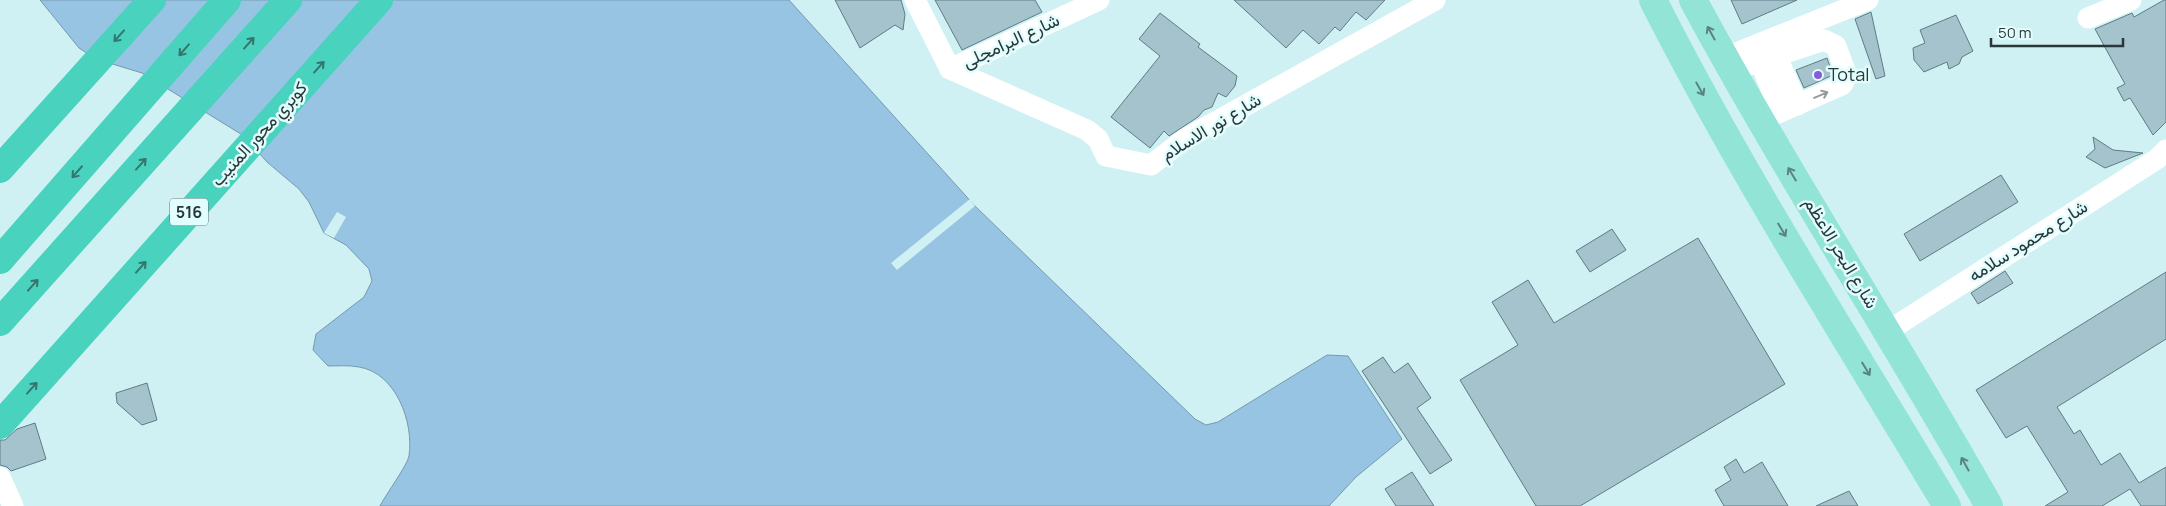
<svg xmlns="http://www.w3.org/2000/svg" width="2166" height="506" font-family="Manrope,Vazirmatn,sans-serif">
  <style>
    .water { fill: #97c4e2; stroke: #769aaf }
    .pier { fill: #cff1f3 }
    .building { fill: #a5c3cd; stroke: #5f7c85 }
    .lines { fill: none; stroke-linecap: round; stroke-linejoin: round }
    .minor { stroke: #fff; stroke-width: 21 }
    .major { stroke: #92e4d7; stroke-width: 28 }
    .highway { stroke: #49d2bd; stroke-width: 28 }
    .oneway { stroke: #598580 }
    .oneway2 { stroke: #36756d }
    .oneway3 { stroke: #949b9c }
    .poi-dot { fill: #855fda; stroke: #e2fdfe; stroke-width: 2 }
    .labels { text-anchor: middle; stroke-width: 5; stroke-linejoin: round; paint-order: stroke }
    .shield { fill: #e2fdfe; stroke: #617273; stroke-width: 1 }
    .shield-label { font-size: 16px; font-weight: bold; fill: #2a3738 }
    .street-label { font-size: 18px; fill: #2a3738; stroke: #e2fdfe }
    .poi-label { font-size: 18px; fill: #2a3738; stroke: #e2fdfe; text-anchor: start }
  </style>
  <rect width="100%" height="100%" fill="#cff1f3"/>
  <path class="water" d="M40,0h749l186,206 220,213 11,6 12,-3 109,-67 21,1 54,83 -46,38 -27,29h-949c6,-12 27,-40 29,-50 5,-34 -13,-83 -50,-89 -10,-2 -21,-1 -31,-1l-15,-16 3,-16 48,-37 8,-16 -3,-12 -23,-24 -22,-12 -15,-31 -10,-13 -32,-27 -23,-26 -102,-63 -46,-14 -17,-11z"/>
  <g class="pier">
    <polygon points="970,199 975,206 897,270 891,263"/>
    <polygon points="337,212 346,217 334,238 324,233"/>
  </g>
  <g class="building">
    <polygon points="835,0 901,0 905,14 903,30 895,25 860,48"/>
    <polygon points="935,0 1035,0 1042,12 962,50"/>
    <polygon points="1234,0 1385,0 1366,20 1356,12 1340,31 1335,27 1319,44 1303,30 1286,48"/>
    <polygon points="1731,0 1797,0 1742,24"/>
    <polygon points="2164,0 2166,0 2166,122 2153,135 2130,98 2124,101 2117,88 2125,84 2095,29 2132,13 2134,17"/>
    <polygon points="1871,12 1885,76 1876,79 1855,19"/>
    <polygon points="1160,13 1200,44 1198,47 1237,76 1235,86 1226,97 1218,93 1212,107 1204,110 1198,117 1169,136 1164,131 1150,148 1111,117 1160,56 1139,39"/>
    <polygon points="1956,15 1973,51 1962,57 1959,64 1949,69 1947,62 1924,72 1914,60 1913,48 1925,43 1920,30"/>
    <polygon points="1827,58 1833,75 1804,88 1796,70"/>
    <polygon points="2093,137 2113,150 2143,153 2105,168 2086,157 2095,149"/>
    <polygon points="2001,175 2018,202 1920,261 1904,234"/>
    <polygon points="1612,229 1626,250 1590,272 1576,251"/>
    <polygon points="1698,238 1785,384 1580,506 1536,506 1460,380 1518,345 1492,302 1528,280 1554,323"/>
    <polygon points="2005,271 2013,283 1978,304 1971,293"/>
    <polygon points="2166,272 2166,339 2057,407 2074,434 2080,430 2101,465 2120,453 2139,483 2166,467 2166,506 2141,506 2130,489 2102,506 2045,506 2068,492 2027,426 2006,438 1976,390"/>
    <polygon points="1383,357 1394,373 1408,363 1431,398 1417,408 1452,460 1430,474 1362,371"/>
    <polygon points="147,383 157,420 142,425 117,403 116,393"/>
    <polygon points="35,423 46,459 11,471 7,467 0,465 0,440 5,440 17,429"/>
    <polygon points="1736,459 1744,473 1762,462 1788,506 1724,506 1715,490 1731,480 1724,467"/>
    <polygon points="1412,472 1434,506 1396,506 1385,489"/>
    <polygon points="1849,491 1858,506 1816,506"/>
  </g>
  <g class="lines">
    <g class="minor">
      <polyline points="915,0 950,69 1087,130 1098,139 1106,156 1151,165 1185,139 1435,0"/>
      <polyline points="2088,18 2131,0"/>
      <polyline points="1776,55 1798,105"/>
      <polyline points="1724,58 1868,0"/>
      <polyline points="1760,61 1780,112"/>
      <polyline points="950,69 1099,0"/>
      <polyline points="1731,71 1824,40 1836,46 1847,76 1842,85 1760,121"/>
      <polyline points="1888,331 2157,159 2166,150"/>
      <polyline points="0,477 13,506"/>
    </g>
    <g class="major">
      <path d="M1653,0c88,174 194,339 294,506"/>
      <path d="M1693,0c93,172 200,336 296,506"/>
    </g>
    <g class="highway">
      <polyline points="0,169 152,0"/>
      <polyline points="0,260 227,0"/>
      <polyline points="0,322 288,0"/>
      <polyline points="0,425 379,0"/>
    </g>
  </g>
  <defs><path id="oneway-shaft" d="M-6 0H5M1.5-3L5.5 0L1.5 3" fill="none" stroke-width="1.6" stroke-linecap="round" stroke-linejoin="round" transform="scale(1.25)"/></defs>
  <g class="oneway">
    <use href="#oneway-shaft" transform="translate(1711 33) rotate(-119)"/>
    <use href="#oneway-shaft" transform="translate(1700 89) rotate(60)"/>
    <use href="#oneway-shaft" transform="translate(1792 174) rotate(-121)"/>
    <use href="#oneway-shaft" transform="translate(1782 230) rotate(59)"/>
    <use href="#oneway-shaft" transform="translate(1866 369) rotate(59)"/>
    <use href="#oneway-shaft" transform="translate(1965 464) rotate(-119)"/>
  </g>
  <g class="oneway2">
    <use href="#oneway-shaft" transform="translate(119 36) rotate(132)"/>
    <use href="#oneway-shaft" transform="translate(249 43) rotate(-48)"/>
    <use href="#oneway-shaft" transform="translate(184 50) rotate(131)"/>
    <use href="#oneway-shaft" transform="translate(319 67) rotate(-48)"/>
    <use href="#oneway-shaft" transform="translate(141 164) rotate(-48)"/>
    <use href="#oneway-shaft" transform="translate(77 172) rotate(131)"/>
    <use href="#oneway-shaft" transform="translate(141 267) rotate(-48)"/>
    <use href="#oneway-shaft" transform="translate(33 285) rotate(-48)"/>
    <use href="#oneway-shaft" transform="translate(32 388) rotate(-48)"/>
  </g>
  <use class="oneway3" href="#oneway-shaft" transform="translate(1821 95) rotate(-23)"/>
  <circle class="poi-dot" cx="1818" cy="75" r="5"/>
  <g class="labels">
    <rect class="shield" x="170" y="198.5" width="38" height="27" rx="4"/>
    <g class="shield-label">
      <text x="189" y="218">516</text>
    </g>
    <g class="street-label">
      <text transform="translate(1011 41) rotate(-25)" y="6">شارع البرامجلى</text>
      <text transform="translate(1211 127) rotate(-31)" y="6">شارع نور الاسلام</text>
      <text transform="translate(259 134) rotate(-48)" y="6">كوبري محور المنيب</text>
      <text transform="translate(2028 241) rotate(-32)" y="6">شارع محمود سلامه</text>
      <text transform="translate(1841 253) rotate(59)" y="6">شارع البحر الاعظم</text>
    </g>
    <g class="poi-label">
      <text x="1828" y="81">Total</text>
    </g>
  </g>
  <path d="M1991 38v8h132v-8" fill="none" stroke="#2a3738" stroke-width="2.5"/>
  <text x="1998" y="38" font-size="15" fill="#2a3738" stroke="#e2fdfe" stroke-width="4" paint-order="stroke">50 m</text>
</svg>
